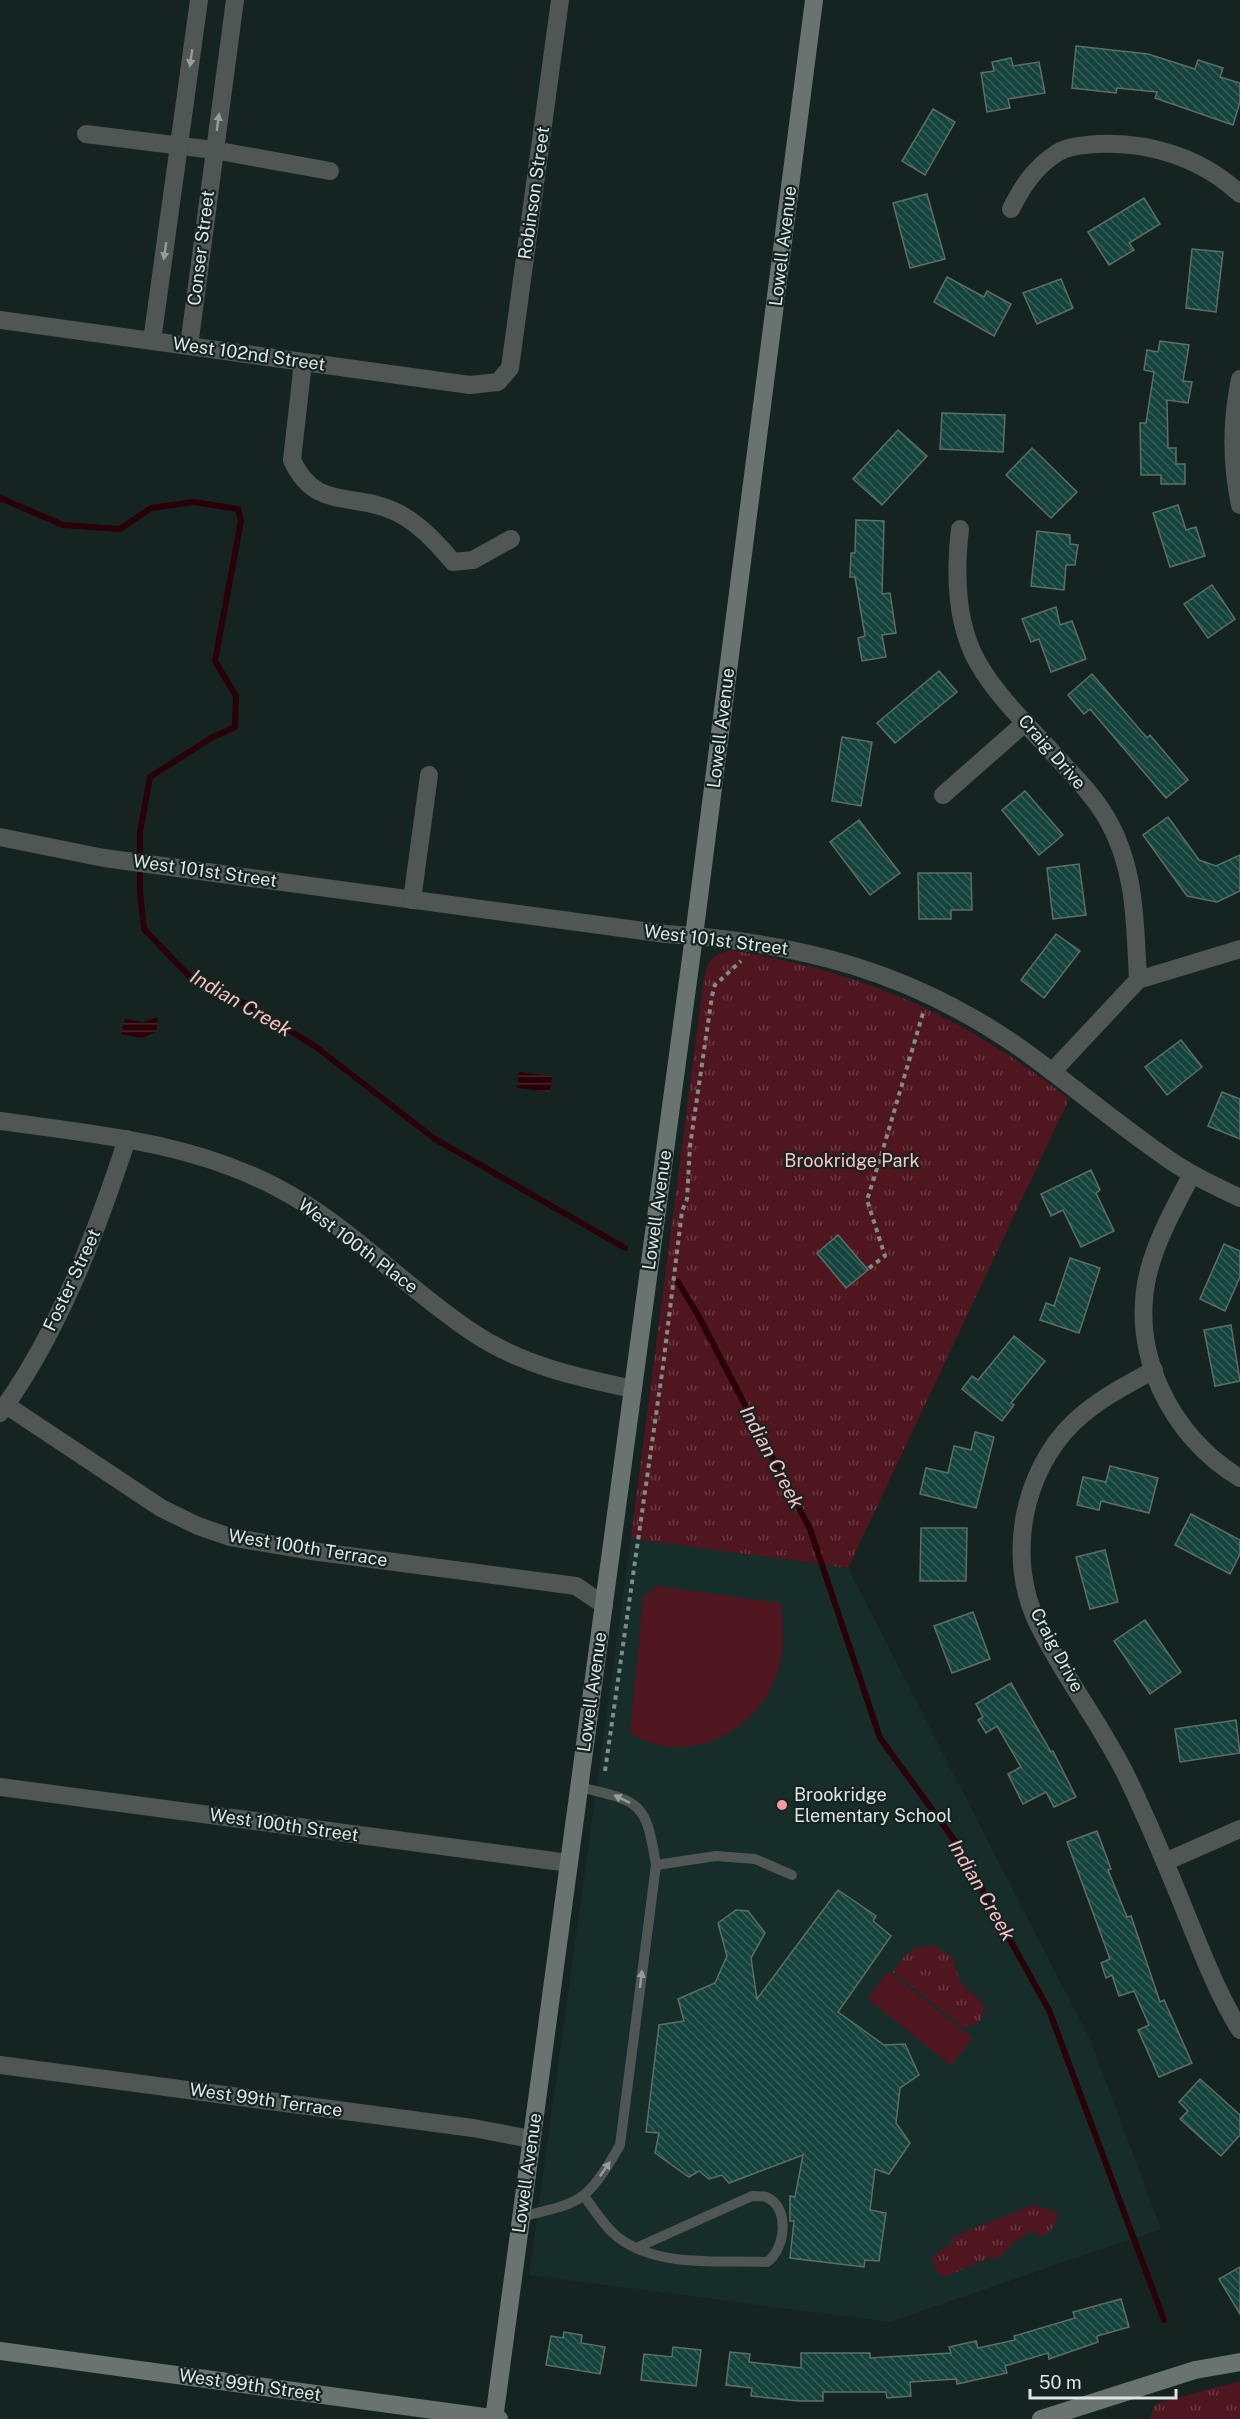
<svg xmlns="http://www.w3.org/2000/svg" width="1240" height="2419" font-family="'Public Sans',sans-serif">
  <style>
    .built { fill: #162d29 }
    .green { fill: #4f1620 }
    .park { fill: url(#park-tufts) }
    .water { fill: url(#water-rules) }
    .lines { fill: none; stroke-linecap: round; stroke-linejoin: round }
    .stream { stroke: #290108; stroke-width: 6 }
    .building { fill: url(#building-back-hatch); stroke: #5d6d6a; stroke-width: 1.5 }
    .path { stroke: #818c8a; stroke-width: 4; stroke-dasharray: 4.5 4.5; stroke-linecap: butt }
    .lane { stroke: #4f5654; stroke-width: 10 }
    .street { stroke: #4f5654; stroke-width: 18 }
    .secondary { stroke: #697471; stroke-width: 18 }
    .oneway { fill: #969e9c }
    .poi-dot { fill: #f49aa2; stroke: #162421; stroke-width: 2 }
    .labels { text-anchor: middle; stroke-width: 4.5; stroke-linejoin: round; paint-order: stroke }
    .street-label { font-size: 18px; fill: #dde6e4; stroke: #162421 }
    .park-label { font-size: 18px; fill: #fec1c5; stroke: #162421 }
    .poi-label { font-size: 18px; fill: #dde6e4; stroke: #162421; text-anchor: start }
    .water-label { font-size: 20px; font-style: italic; fill: #fbbec3; stroke: #162421 }
  </style>
  <defs>
    <pattern id="park-tufts" width="24" height="20" patternUnits="userSpaceOnUse" patternTransform="scale(1.5)"><rect width="24" height="20" fill="#4f1620"/><path d="M3 7l-1-3M5 7V3M7 7l1-3M15 17l-1-3M17 17v-4M19 17l1-3" fill="none" stroke="#683840"/></pattern>
    <pattern id="water-rules" width="6" height="5" patternUnits="userSpaceOnUse" patternTransform="scale(1.5)"><rect width="6" height="5" fill="#290108"/><path d="M0 2.5h6" fill="none" stroke="#48262c"/></pattern>
    <pattern id="building-back-hatch" width="6" height="6" patternUnits="userSpaceOnUse" patternTransform="scale(1.5)"><rect width="6" height="6" fill="#15443c"/><path d="M-1 5l2 2M0 0l6 6M5-1l2 2" fill="none" stroke="#375f58"/></pattern>
  </defs>
  <rect width="100%" height="100%" fill="#162421"/>
  <polygon class="built" points="631,1538 848,1568 1091,2042 1161,2229 889,2322 529,2275"/>
  <g class="green">
    <path d="M657,1586l124,17c2,22 4,43 -2,64 -13,51 -70,92 -123,77 -9,-2 -18,-7 -26,-10l13,-137z"/>
    <polygon points="888,1971 973,2038 951,2065 868,1999"/>
  </g>
  <g class="park">
    <path d="M729,950c133,21 235,66 340,149l-221,469 -217,-30 72,-553c4,-20 5,-29 26,-35z"/>
    <path d="M933,1946l19,10 8,26 25,24 -5,16 -16,6 -71,-56c11,-17 17,-26 40,-26z"/>
    <path d="M1033,2205l24,7c1,12 -6,20 -16,25l-8,-7 -18,11 -16,17h-10l-44,19 -9,-5 -4,-15 21,-15 -1,-5z"/>
    <polygon points="1240,2381 1240,2419 1150,2419 1155,2404"/>
  </g>
  <g class="water">
    <polygon points="158,1017 156,1032 142,1038 121,1034 125,1019 143,1022"/>
    <polygon points="519,1072 552,1076 550,1092 517,1088"/>
  </g>
  <g class="lines">
    <g class="stream">
      <polyline points="0,498 63,525 120,529 151,508 194,502 238,509 241,521 215,661 236,696 235,727 211,738 150,777 140,832 140,892 144,929 190,977 252,1007 316,1047 435,1139 625,1248"/>
      <polyline points="678,1282 698,1315 810,1529 880,1738 955,1841 1049,2010 1164,2320"/>
    </g>
  </g>
  <g class="building">
    <polygon points="1076,46 1148,54 1195,69 1198,60 1223,68 1220,77 1240,83 1240,102 1233,125 1155,98 1157,92 1117,88 1116,93 1072,88"/>
    <polygon points="1011,58 1013,66 1039,62 1045,93 1008,99 1010,108 987,112 981,73 994,71 992,62"/>
    <polygon points="933,109 955,122 925,175 902,161"/>
    <polygon points="927,194 945,259 910,268 893,203"/>
    <polygon points="1144,198 1160,224 1129,243 1134,250 1109,265 1088,232"/>
    <polygon points="1192,249 1223,252 1216,312 1186,308"/>
    <polygon points="947,277 984,297 987,291 1011,304 994,336 934,302"/>
    <polygon points="1061,279 1073,308 1037,324 1023,293"/>
    <polygon points="1160,341 1189,345 1183,381 1192,382 1188,403 1167,400 1168,448 1176,448 1176,464 1185,464 1185,484 1161,484 1161,475 1141,475 1140,423 1146,423 1154,372 1144,370 1147,350 1158,352"/>
    <polygon points="942,413 1005,415 1003,452 940,449"/>
    <polygon points="898,430 927,456 882,505 853,479"/>
    <polygon points="1032,448 1077,492 1051,518 1006,475"/>
    <polygon points="1178,505 1186,530 1196,527 1205,556 1170,567 1153,513"/>
    <polygon points="856,520 884,521 882,594 890,593 896,633 882,635 886,657 862,661 858,638 865,636 855,577 850,577 851,553 855,553"/>
    <polygon points="1037,531 1070,535 1070,544 1078,545 1075,565 1066,565 1064,590 1031,586"/>
    <polygon points="1212,585 1235,619 1208,638 1184,604"/>
    <polygon points="1056,607 1060,625 1072,621 1086,659 1051,672 1039,639 1031,642 1022,619"/>
    <polygon points="939,671 957,692 895,743 877,723"/>
    <polygon points="1092,674 1147,738 1150,735 1188,780 1166,798 1090,709 1084,714 1068,695"/>
    <polygon points="842,737 872,742 861,806 832,801"/>
    <polygon points="1025,791 1063,835 1039,855 1002,810"/>
    <polygon points="1168,817 1199,860 1216,866 1240,855 1240,891 1217,902 1187,896 1143,835"/>
    <polygon points="859,820 900,873 870,895 830,842"/>
    <polygon points="1079,864 1086,915 1053,919 1047,868"/>
    <polygon points="918,873 971,873 972,910 951,910 951,919 919,919"/>
    <polygon points="1056,934 1080,951 1044,998 1021,980"/>
    <polygon points="1181,1040 1202,1067 1167,1095 1145,1067"/>
    <polygon points="1222,1092 1240,1099 1240,1139 1208,1126"/>
    <polygon points="1091,1170 1100,1190 1096,1193 1114,1231 1081,1247 1063,1210 1051,1216 1041,1194"/>
    <polygon points="838,1235 868,1270 846,1288 817,1253"/>
    <polygon points="1224,1244 1240,1251 1240,1277 1225,1311 1200,1299"/>
    <polygon points="1070,1258 1100,1268 1079,1333 1040,1320 1046,1303 1054,1306"/>
    <polygon points="1231,1325 1240,1381 1215,1386 1204,1330"/>
    <polygon points="1014,1336 1045,1361 1011,1403 1014,1405 1002,1421 962,1389 972,1376 978,1380"/>
    <polygon points="975,1432 994,1437 976,1508 920,1494 926,1468 948,1473 954,1446 971,1450"/>
    <polygon points="1110,1466 1158,1478 1149,1513 1101,1501 1099,1510 1077,1505 1083,1477 1106,1482"/>
    <polygon points="1191,1514 1240,1540 1240,1554 1230,1574 1175,1545"/>
    <polygon points="921,1528 967,1528 966,1581 920,1581"/>
    <polygon points="1105,1550 1118,1602 1090,1609 1076,1557"/>
    <polygon points="973,1612 990,1659 952,1673 934,1626"/>
    <polygon points="1145,1620 1181,1672 1150,1694 1114,1641"/>
    <polygon points="1011,1683 1051,1752 1053,1751 1076,1797 1054,1807 1046,1792 1023,1804 1008,1774 1021,1767 997,1726 986,1733 978,1720 983,1717 976,1704"/>
    <polygon points="1236,1720 1240,1753 1180,1762 1175,1729"/>
    <polygon points="1097,1831 1111,1869 1108,1870 1127,1917 1131,1916 1160,2002 1164,2000 1192,2063 1159,2077 1138,2030 1149,2025 1134,1991 1119,1996 1112,1975 1106,1978 1101,1963 1110,1959 1067,1842"/>
    <polygon points="838,1890 876,1916 873,1921 891,1936 838,2012 884,2045 905,2044 919,2075 900,2088 896,2123 910,2143 889,2174 875,2169 870,2210 886,2213 879,2261 865,2260 864,2267 790,2258 794,2221 790,2221 790,2196 795,2197 803,2155 729,2183 722,2175 709,2179 699,2171 689,2177 655,2153 659,2133 646,2132 659,2025 684,2021 678,1999 715,1983 727,1956 718,1923 736,1910 748,1911 765,1933 751,1958 757,1999"/>
    <polygon points="1200,2079 1240,2115 1240,2135 1221,2156 1180,2119 1188,2111 1179,2102"/>
    <polygon points="1240,2267 1240,2314 1219,2279"/>
    <polygon points="1121,2299 1129,2327 1097,2336 1098,2342 1049,2359 1048,2353 1005,2366 1007,2373 957,2384 956,2379 910,2382 911,2396 887,2398 886,2392 823,2392 823,2401 799,2401 751,2396 752,2388 726,2385 730,2352 750,2354 749,2362 801,2368 801,2353 870,2353 870,2358 951,2353 949,2347 976,2341 978,2348 1015,2340 1014,2336 1075,2318 1073,2312"/>
    <polygon points="564,2332 582,2335 581,2343 605,2347 600,2374 546,2365 551,2336 563,2338"/>
    <polygon points="673,2347 701,2350 696,2386 641,2380 644,2354 672,2357"/>
  </g>
  <g class="lines">
    <g class="path">
      <polyline points="881,1156 923,1013 920,1012"/>
      <polyline points="869,1268 885,1256 867,1200 881,1156 887,1157"/>
      <polyline points="605,1771 663,1366 682,1211 687,1199 690,1146 712,996 715,985 741,961"/>
    </g>
    <g class="lane">
      <polyline points="656,1865 716,1856 755,1859 792,1875"/>
      <path d="M584,2196c10,13 21,32 35,42 40,30 100,22 148,24 18,-12 24,-55 -1,-65 -4,-1 -10,-1 -14,-1l-116,52"/>
      <path d="M521,2217c19,-6 47,-9 63,-22 15,-13 26,-33 36,-50l36,-280c-10,-63 -15,-64 -77,-78"/>
    </g>
    <g class="street">
      <polyline points="86,134 214,150 330,171"/>
      <path d="M1011,209c11,-22 24,-42 46,-56 11,-7 27,-8 40,-9 51,-3 105,14 143,50"/>
      <polyline points="0,320 470,385 498,382 510,368 560,0"/>
      <polyline points="152,341 199,0"/>
      <polyline points="189,346 235,0"/>
      <path d="M303,362l-11,98c23,51 61,32 102,51 24,11 42,31 59,51l20,-2 38,-21"/>
      <path d="M1240,379c-9,43 -9,83 0,126"/>
      <path d="M960,529c-5,43 -5,94 18,134 21,37 57,69 85,101 15,16 32,34 43,53 30,50 29,107 32,163"/>
      <polyline points="943,795 1026,722"/>
      <path d="M0,837l104,21 562,76c133,8 247,38 357,116 47,34 91,71 138,104 24,18 52,31 79,44"/>
      <polyline points="412,900 429,775"/>
      <polyline points="1052,1072 1138,980 1240,949"/>
      <path d="M0,1121c94,13 190,21 276,66 72,37 128,100 196,145 49,33 104,45 161,57"/>
      <path d="M1192,1174c-16,31 -34,62 -43,96 -21,81 21,166 91,208"/>
      <path d="M1154,1370c-28,15 -57,30 -80,52 -52,50 -68,137 -36,202 26,53 63,100 89,153 21,44 40,89 58,134 17,41 32,82 55,119"/>
      <polyline points="6,1405 161,1508 198,1526 230,1537 311,1551 576,1586 604,1605"/>
      <path d="M0,1413c58,-79 97,-182 127,-274"/>
      <polyline points="0,1787 569,1863"/>
      <polyline points="1165,1862 1240,1829"/>
      <polyline points="0,2065 473,2128 531,2139"/>
    </g>
    <g class="secondary">
      <polyline points="0,2351 499,2419"/>
      <polyline points="494,2419 694,936 814,0"/>
      <polyline points="1041,2419 1195,2370 1240,2362"/>
    </g>
  </g>
  <defs><path id="oneway-solid" d="M-6-.8H1V-3.2L6.5 0L1 3.2V.8H-6Z" transform="scale(1.5)"/></defs>
  <g class="oneway">
    <use href="#oneway-solid" transform="translate(191 58) rotate(98)"/>
    <use href="#oneway-solid" transform="translate(218 122) rotate(-82)"/>
    <use href="#oneway-solid" transform="translate(165 251) rotate(98)"/>
    <use href="#oneway-solid" transform="translate(622 1799) rotate(-154)"/>
    <use href="#oneway-solid" transform="translate(641 1979) rotate(-83)"/>
    <use href="#oneway-solid" transform="translate(605 2169) rotate(-55)"/>
  </g>
  <circle class="poi-dot" cx="782" cy="1805" r="6"/>
  <g class="labels">
    <g class="street-label">
      <text transform="translate(534 193) rotate(-82)" y="6">Robinson Street</text>
      <text transform="translate(783 246) rotate(-83)" y="6">Lowell Avenue</text>
      <text transform="translate(201 248) rotate(-83)" y="6">Conser Street</text>
      <text transform="translate(249 354) rotate(8)" y="6">West 102nd Street</text>
      <text transform="translate(721 728) rotate(-83)" y="6">Lowell Avenue</text>
      <text transform="translate(1052 752) rotate(49)" y="6">Craig Drive</text>
      <text transform="translate(205 871) rotate(8)" y="6">West 101st Street</text>
      <text transform="translate(716 940) rotate(7)" y="6">West 101st Street</text>
      <text transform="translate(657 1210) rotate(-82)" y="6">Lowell Avenue</text>
      <text transform="translate(358 1246) rotate(37)" y="6">West 100th Place</text>
      <text transform="translate(72 1280) rotate(-65)" y="6">Foster Street</text>
      <text transform="translate(308 1548) rotate(9)" y="6">West 100th Terrace</text>
      <text transform="translate(1057 1650) rotate(62)" y="6">Craig Drive</text>
      <text transform="translate(592 1692) rotate(-82)" y="6">Lowell Avenue</text>
      <text transform="translate(284 1825) rotate(8)" y="6">West 100th Street</text>
      <text transform="translate(266 2100) rotate(8)" y="6">West 99th Terrace</text>
      <text transform="translate(527 2173) rotate(-82)" y="6">Lowell Avenue</text>
      <text transform="translate(250 2385) rotate(8)" y="6">West 99th Street</text>
    </g>
    <g class="park-label">
      <text x="852" y="1167">Brookridge Park</text>
    </g>
    <g class="poi-label">
      <text x="794" y="1801">Brookridge<tspan x="794" dy="21">Elementary School</tspan></text>
    </g>
    <g class="water-label">
      <text transform="translate(241 1003) rotate(30)" y="7">Indian Creek</text>
      <text transform="translate(772 1457) rotate(62)" y="7">Indian Creek</text>
      <text transform="translate(982 1890) rotate(60)" y="7">Indian Creek</text>
    </g>
  </g>
  <path d="M1030 2389v9h146v-9" fill="none" stroke="#dde6e4" stroke-width="3"/>
  <text x="1039" y="2389" font-size="18" fill="#dde6e4" stroke="#162421" stroke-width="4.5" paint-order="stroke">50 m</text>
</svg>
